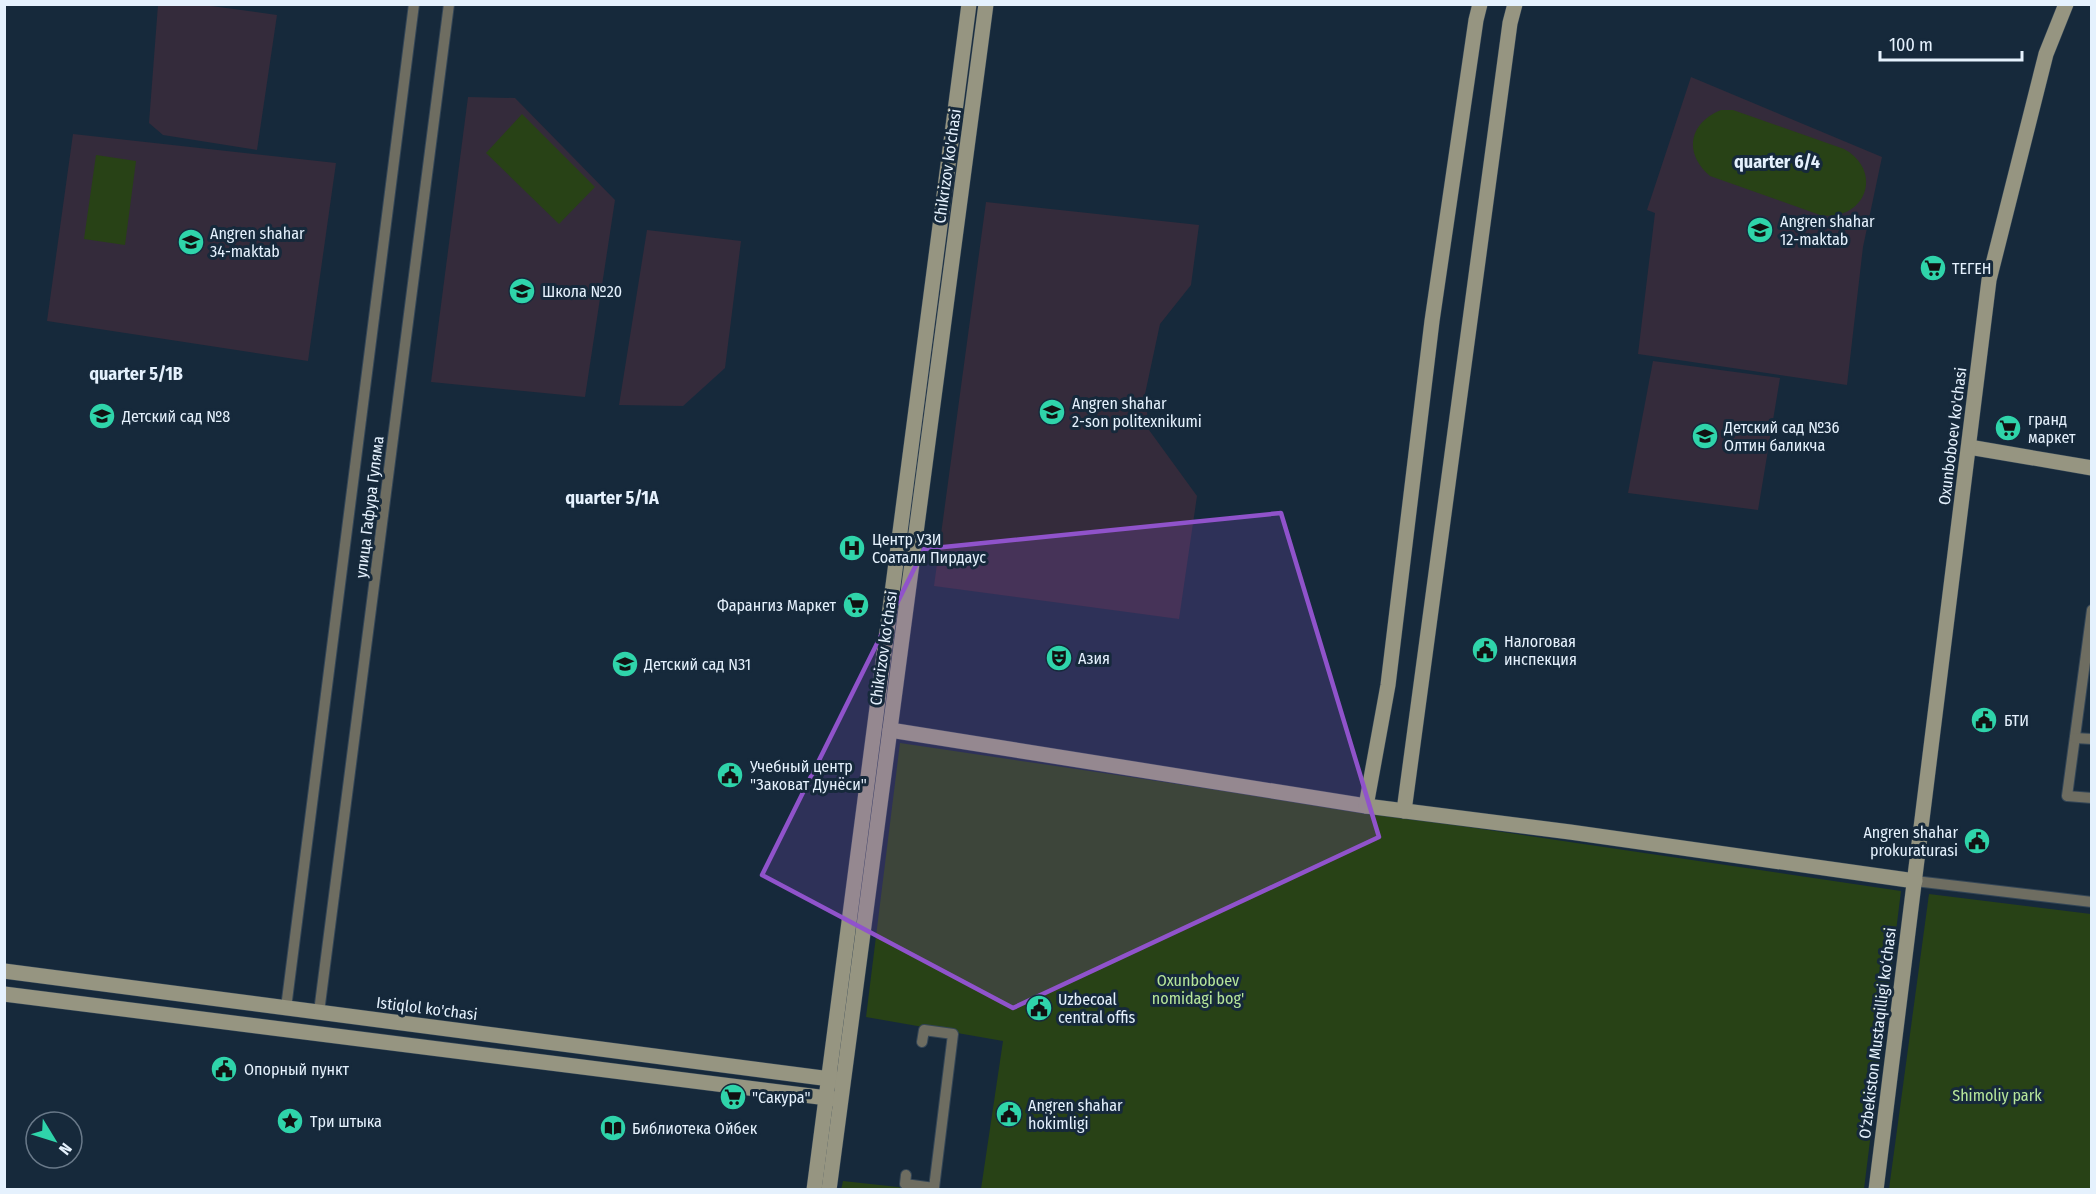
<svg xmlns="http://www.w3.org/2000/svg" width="2096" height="1194" font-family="'Fira Sans Condensed',sans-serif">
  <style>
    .education { fill: #342b3b }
    .green { fill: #284216 }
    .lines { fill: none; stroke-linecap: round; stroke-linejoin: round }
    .street-casing { stroke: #334556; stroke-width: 12 }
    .secondary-casing { stroke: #334556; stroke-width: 16 }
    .street { stroke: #6e6d61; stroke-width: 10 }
    .secondary { stroke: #969581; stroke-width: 15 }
    .marked { fill: #9053cb; fill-opacity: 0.2; stroke: #9053cb; stroke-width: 4.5; stroke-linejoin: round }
    .labels { text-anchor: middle; stroke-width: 6; stroke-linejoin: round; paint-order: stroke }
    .street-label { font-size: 16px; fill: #e5f1fd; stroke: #16293b }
    .poi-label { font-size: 16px; fill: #e5f1fd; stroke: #16293b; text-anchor: start }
    .park-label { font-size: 16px; fill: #b6e59a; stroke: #16293b }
    .neighbourhood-label { font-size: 18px; font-weight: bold; fill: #e5f1fd; stroke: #16293b }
  </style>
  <rect width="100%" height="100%" fill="#16293b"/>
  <g class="education">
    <polygon points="158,5 204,5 277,15 257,150 163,135 149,123"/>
    <polygon points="1691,77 1882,157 1863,247 1847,385 1638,354 1655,213 1647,210"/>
    <polygon points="468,97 515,98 615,200 585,397 431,382"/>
    <polygon points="73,134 336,163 308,361 47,321"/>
    <polygon points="986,202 1199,225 1191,285 1160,324 1145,394 1149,430 1197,496 1179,619 934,586"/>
    <polygon points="647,230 741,241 725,368 683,406 619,405"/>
    <polygon points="1653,361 1780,378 1758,510 1628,493"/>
  </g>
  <g class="green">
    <path d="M1721,110h12l111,39c40,22 22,73 -24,66l-110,-39c-27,-23 -21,-53 11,-66z"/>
    <polygon points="522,114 595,187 559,224 486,153"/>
    <polygon points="96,155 136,161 125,245 84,239"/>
    <polygon points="900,743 1901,891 1864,1189 981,1189 1003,1041 866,1017"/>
    <polygon points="1929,894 2091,914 2091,1189 1889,1189"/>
    <polygon points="843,1181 916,1189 841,1190"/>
  </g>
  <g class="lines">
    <defs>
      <g id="street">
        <polyline points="2092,610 2067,796 2092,798"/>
        <polyline points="2075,738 2092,739"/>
        <polyline points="1915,881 2092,902"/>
        <polyline points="286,1008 414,4"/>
        <polyline points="319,1012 449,4"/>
        <polyline points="906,1175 905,1184 934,1188 953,1034 924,1030 922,1042"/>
      </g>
      <g id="secondary">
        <polyline points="1969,447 2092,468"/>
        <polyline points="890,730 1366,806 1570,832 1915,881"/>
        <polyline points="1366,806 1388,685 1432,321 1476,20 1480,4"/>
        <polyline points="1404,811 1510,23 1515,4"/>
        <polyline points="4,971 838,1080"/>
        <polyline points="4,994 835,1099"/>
        <polyline points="814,1190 969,4"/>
        <polyline points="829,1190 986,4"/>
        <polyline points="1876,1190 1989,280 2046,54 2066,4"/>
      </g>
    </defs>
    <use href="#street" class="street-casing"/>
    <use href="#secondary" class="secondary-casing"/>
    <use href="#street" class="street"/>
    <use href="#secondary" class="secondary"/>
  </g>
  <path class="marked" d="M1281,513l98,324 -366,171 -251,-133 162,-326z"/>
  <defs>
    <symbol id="school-disc" viewBox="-11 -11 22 22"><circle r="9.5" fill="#2fd4aa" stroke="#16293b"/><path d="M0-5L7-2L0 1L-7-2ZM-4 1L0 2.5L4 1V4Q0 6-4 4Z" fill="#111"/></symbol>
    <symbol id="supermarket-disc" viewBox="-11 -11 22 22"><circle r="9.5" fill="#2fd4aa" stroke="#16293b"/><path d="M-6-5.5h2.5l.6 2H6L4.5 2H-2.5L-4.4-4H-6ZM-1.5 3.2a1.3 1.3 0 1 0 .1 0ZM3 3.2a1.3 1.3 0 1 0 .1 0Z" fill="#111"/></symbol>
    <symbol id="university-disc" viewBox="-11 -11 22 22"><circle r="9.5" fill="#2fd4aa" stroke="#16293b"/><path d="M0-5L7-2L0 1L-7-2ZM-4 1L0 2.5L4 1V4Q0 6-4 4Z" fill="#111"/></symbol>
    <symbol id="hospital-disc" viewBox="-11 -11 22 22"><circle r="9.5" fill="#2fd4aa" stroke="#16293b"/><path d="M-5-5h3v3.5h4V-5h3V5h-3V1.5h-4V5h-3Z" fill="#111"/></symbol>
    <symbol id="civic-disc" viewBox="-11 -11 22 22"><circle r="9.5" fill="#2fd4aa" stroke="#16293b"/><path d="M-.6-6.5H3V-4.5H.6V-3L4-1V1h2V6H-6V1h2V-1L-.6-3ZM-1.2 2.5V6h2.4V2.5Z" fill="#111"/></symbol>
    <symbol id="theatre-disc" viewBox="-11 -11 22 22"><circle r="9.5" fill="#2fd4aa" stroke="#16293b"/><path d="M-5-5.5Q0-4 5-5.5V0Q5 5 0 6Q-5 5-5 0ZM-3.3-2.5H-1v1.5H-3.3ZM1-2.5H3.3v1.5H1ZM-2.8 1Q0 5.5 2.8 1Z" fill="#111"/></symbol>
    <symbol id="sight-disc" viewBox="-11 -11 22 22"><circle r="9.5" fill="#2fd4aa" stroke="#16293b"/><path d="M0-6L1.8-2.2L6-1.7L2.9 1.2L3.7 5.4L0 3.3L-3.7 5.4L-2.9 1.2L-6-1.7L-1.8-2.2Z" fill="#111"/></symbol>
    <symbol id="library-disc" viewBox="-11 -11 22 22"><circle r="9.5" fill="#2fd4aa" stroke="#16293b"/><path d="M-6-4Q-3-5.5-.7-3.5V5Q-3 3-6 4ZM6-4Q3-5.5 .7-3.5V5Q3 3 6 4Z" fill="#111"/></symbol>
  </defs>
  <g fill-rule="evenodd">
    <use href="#school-disc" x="1745" y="215" width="30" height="30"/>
    <use href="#school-disc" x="176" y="227" width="30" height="30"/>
    <use href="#supermarket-disc" x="1918" y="253" width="30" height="30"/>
    <use href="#school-disc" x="507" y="276" width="30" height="30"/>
    <use href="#university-disc" x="1037" y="397" width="30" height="30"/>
    <use href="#school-disc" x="87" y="401" width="30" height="30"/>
    <use href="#supermarket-disc" x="1993" y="413" width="30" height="30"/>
    <use href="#school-disc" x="1690" y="421" width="30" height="30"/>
    <use href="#hospital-disc" x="837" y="533" width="30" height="30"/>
    <use href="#supermarket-disc" x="841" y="590" width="30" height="30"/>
    <use href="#civic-disc" x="1470" y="635" width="30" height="30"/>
    <use href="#theatre-disc" x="1044" y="643" width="30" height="30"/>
    <use href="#school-disc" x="610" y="649" width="30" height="30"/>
    <use href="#civic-disc" x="1969" y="705" width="30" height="30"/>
    <use href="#civic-disc" x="715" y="760" width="30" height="30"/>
    <use href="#civic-disc" x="1962" y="826" width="30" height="30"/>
    <use href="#civic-disc" x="1024" y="993" width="30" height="30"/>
    <use href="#civic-disc" x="209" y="1054" width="30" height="30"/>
    <use href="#supermarket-disc" x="718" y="1082" width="30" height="30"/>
    <use href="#civic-disc" x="994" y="1099" width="30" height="30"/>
    <use href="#sight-disc" x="275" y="1106" width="30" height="30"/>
    <use href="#library-disc" x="598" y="1113" width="30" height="30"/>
  </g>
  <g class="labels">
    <g class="street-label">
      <text transform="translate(947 166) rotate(-82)" y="6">Chikrizov ko'chasi</text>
      <text transform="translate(1952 436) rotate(-83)" y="6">Oxunboboev ko'chasi</text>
      <text transform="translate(369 507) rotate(-83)" y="6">улица Гафура Гуляма</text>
      <text transform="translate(883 648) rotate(-82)" y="6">Chikrizov ko'chasi</text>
      <text transform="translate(427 1008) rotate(7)" y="6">Istiqlol ko'chasi</text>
      <text transform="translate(1877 1033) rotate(-83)" y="6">O‘zbekiston Mustaqilligi ko‘chasi</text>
    </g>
    <g class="poi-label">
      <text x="1780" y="227">Angren shahar<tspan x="1780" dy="18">12-maktab</tspan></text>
      <text x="210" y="239">Angren shahar<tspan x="210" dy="18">34-maktab</tspan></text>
      <text x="1952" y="274">ТЕГЕН</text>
      <text x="542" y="297">Школа №20</text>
      <text x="1072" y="409">Angren shahar<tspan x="1072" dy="18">2-son politexnikumi</tspan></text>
      <text x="122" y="422">Детский сад №8</text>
      <text x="2028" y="425">гранд<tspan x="2028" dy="18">маркет</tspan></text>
      <text x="1724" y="433">Детский сад №36<tspan x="1724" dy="18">Олтин баликча</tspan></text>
      <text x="872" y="545">Центр УЗИ<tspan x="872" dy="18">Соатали Пирдаус</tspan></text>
      <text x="836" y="611" text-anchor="end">Фарангиз Маркет</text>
      <text x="1504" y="647">Налоговая<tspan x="1504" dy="18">инспекция</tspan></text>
      <text x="1078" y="664">Азия</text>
      <text x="644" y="670">Детский сад N31</text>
      <text x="2004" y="726">БТИ</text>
      <text x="750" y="772">Учебный центр<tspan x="750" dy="18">"Заковат Дунёси"</tspan></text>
      <text x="1958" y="838" text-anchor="end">Angren shahar<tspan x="1958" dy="18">prokuraturasi</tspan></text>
      <text x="1058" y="1005">Uzbecoal<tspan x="1058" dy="18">central offis</tspan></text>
      <text x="244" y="1075">Опорный пункт</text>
      <text x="752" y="1103">"Сакура"</text>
      <text x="1028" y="1111">Angren shahar<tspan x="1028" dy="18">hokimligi</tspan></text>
      <text x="310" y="1127">Три штыка</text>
      <text x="632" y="1134">Библиотека Ойбек</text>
    </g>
    <g class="park-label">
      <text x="1198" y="986">Oxunboboev<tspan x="1198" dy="18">nomidagi bog'</tspan></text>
      <text x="1997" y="1101">Shimoliy park</text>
    </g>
    <g class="neighbourhood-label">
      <text x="1777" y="168">quarter 6/4</text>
      <text x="136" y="380">quarter 5/1B</text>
      <text x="612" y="504">quarter 5/1A</text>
    </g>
  </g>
  <rect width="2096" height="1194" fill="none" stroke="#e5f1fd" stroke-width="12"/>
  <g transform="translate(54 1140) rotate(128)"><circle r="28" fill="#16293b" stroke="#697989" stroke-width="1.5"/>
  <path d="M0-4.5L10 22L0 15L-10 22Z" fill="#2fd4aa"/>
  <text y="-9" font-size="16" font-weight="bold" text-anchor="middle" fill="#e5f1fd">N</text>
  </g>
  <path d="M1880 51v9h142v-9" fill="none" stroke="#e5f1fd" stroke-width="3"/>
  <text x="1889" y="51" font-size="18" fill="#e5f1fd" stroke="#16293b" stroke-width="4.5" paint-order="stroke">100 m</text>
</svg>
